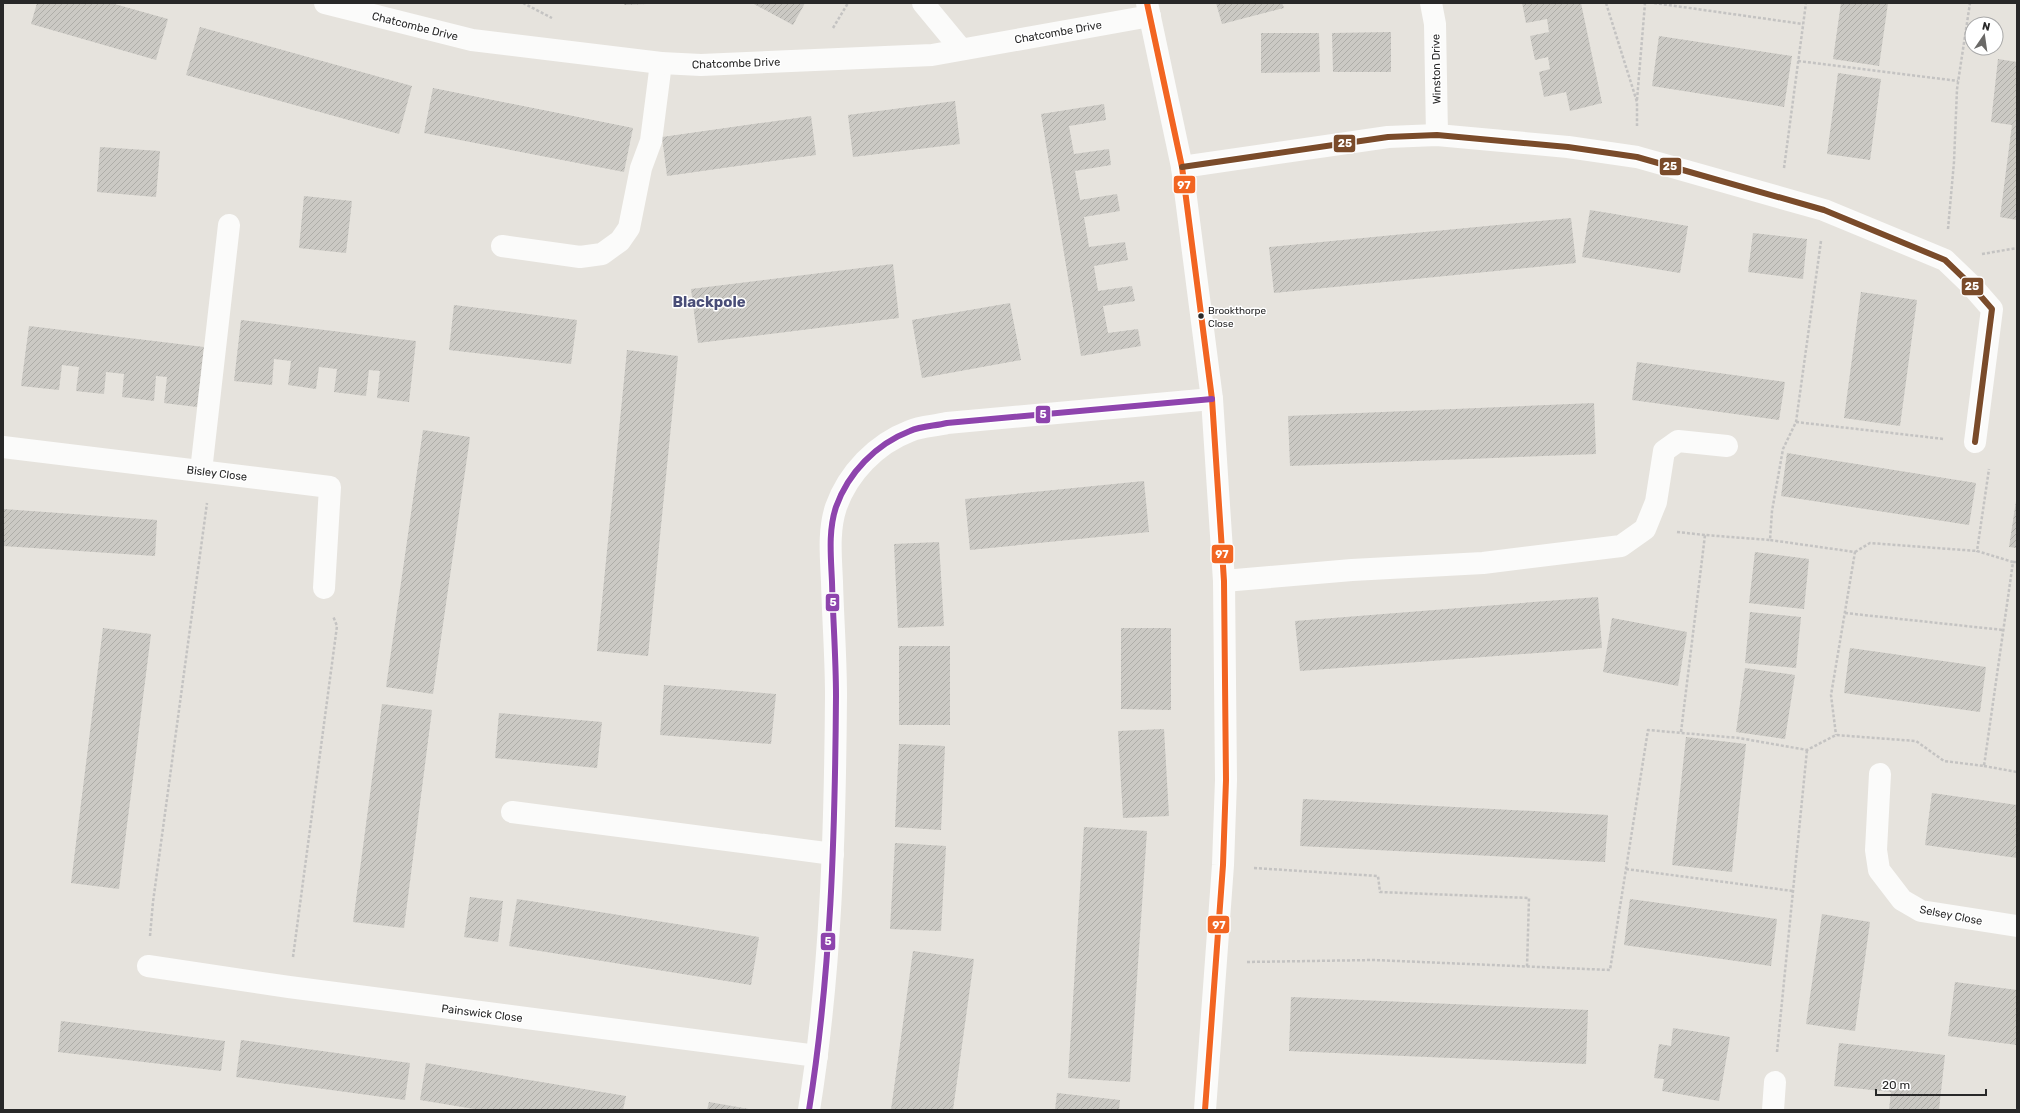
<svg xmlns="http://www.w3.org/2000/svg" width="2020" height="1113" font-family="Rubik,sans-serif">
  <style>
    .building { fill: url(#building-hatch) }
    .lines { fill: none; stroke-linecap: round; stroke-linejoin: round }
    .path { stroke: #c4c3c2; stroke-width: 2.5; stroke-dasharray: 3 2; stroke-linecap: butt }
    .lane { stroke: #fbfbfa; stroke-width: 22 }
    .street { stroke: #fbfbfa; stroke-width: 22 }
    .bus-1-casing { stroke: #fff; stroke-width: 9 }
    .bus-2-casing { stroke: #fff; stroke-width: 9 }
    .bus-3-casing { stroke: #fff; stroke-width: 9 }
    .bus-1 { stroke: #f26522; stroke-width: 6 }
    .bus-2 { stroke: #7a4b2a; stroke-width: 6 }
    .bus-3 { stroke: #8e44ad; stroke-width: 6 }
    .bus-dot { fill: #282828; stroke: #fff; stroke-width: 1.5 }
    .labels { text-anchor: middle; stroke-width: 3; stroke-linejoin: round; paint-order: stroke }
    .bus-label { font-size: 10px; fill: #282828; stroke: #fff; text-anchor: start }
    .street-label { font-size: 11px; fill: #282828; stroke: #fff }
    .district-label { font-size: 15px; font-weight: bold; fill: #494d77; stroke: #fff }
    .line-badge { stroke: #fff; stroke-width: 1.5 }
    .badge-label { font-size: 11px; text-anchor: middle; font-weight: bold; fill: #fff }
  </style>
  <defs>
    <pattern id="building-hatch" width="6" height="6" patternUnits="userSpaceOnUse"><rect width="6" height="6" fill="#cbc9c4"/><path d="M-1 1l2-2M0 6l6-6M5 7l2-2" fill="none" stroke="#aeada8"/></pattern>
  </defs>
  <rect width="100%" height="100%" fill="#e6e3dd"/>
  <g class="building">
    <polygon points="37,3 111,3 168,19 156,60 31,24"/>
    <polygon points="624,3 647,3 647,4 624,5"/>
    <polygon points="752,3 805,3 793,25"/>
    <polygon points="1216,3 1282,3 1284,8 1222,24"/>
    <polygon points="1522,3 1581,3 1602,103 1570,111 1566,92 1544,97 1539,72 1550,69 1548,57 1535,60 1530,36 1549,32 1547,19 1526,23"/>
    <polygon points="1841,3 1888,3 1879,66 1833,59"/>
    <polygon points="200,27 412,86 399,134 186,75"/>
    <polygon points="1391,32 1391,72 1333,72 1332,33"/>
    <polygon points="1261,33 1319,33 1320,72 1261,73"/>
    <polygon points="1659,36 1792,56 1784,107 1652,86"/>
    <polygon points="1998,59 2017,62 2017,220 2000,217 2012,125 1991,122"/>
    <polygon points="1838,73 1881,79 1870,160 1827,154"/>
    <polygon points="433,88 633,128 624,172 424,133"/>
    <polygon points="955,101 960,144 853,157 848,115"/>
    <polygon points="1104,104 1106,120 1069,126 1074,154 1109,149 1111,165 1075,171 1080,200 1117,194 1120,211 1084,217 1089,247 1125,242 1128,260 1094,266 1098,291 1132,286 1135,301 1103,306 1108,333 1138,329 1141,346 1081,356 1041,114"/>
    <polygon points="811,116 816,155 667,176 662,137"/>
    <polygon points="100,147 160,151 156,197 97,192"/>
    <polygon points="304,196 352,201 346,253 299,248"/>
    <polygon points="1590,210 1688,226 1680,273 1582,257"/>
    <polygon points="1571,218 1576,263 1274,293 1269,247"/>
    <polygon points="1753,233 1807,239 1803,279 1748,272"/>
    <polygon points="893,264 899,318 698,343 691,289"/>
    <polygon points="1861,292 1917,300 1900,426 1844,418"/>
    <polygon points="1010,303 1021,360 922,378 912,320"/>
    <polygon points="454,305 577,320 571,364 449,350"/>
    <polygon points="241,320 416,341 409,402 377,398 380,371 369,370 366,396 334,392 337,369 319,367 316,389 288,385 291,361 274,359 272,385 234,381"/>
    <polygon points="29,326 204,347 197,407 164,403 167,377 156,376 154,401 122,397 124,374 116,373 106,372 104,394 76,391 79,367 62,365 59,390 21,386"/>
    <polygon points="627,350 678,356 648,656 597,651"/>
    <polygon points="1637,362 1785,382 1779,420 1632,400"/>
    <polygon points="1594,403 1596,454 1290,466 1288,416"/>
    <polygon points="423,430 470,437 433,694 386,687"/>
    <polygon points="1787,453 1976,483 1969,525 1781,496"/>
    <polygon points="1144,481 1149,532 970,550 965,499"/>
    <polygon points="2016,501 2017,501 2017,548 2009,547"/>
    <polygon points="3,509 157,520 155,556 3,546"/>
    <polygon points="939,542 944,626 898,628 894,544"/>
    <polygon points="1755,552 1809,559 1804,609 1749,603"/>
    <polygon points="1598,597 1602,648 1300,671 1295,621"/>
    <polygon points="1750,612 1801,617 1796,668 1745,663"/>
    <polygon points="1612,618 1687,632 1678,686 1603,672"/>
    <polygon points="103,628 151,634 119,889 71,883"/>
    <polygon points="1121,628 1171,628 1171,710 1121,709"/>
    <rect x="899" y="646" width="51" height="79"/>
    <polygon points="1850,648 1986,667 1980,712 1844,693"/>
    <polygon points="1745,668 1795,675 1785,739 1736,732"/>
    <polygon points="664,685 776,694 771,744 660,735"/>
    <polygon points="382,704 432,710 404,928 353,922"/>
    <polygon points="499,713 602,722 597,768 495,758"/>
    <polygon points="1164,729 1169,816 1123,818 1118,731"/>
    <polygon points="1686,737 1746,744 1732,872 1672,865"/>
    <polygon points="899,744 945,746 941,830 895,827"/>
    <polygon points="1932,793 2017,805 2017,858 1925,845"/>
    <polygon points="1303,799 1608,815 1605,862 1300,846"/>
    <polygon points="1084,827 1147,831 1130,1082 1068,1078"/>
    <polygon points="895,843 946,846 941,931 890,929"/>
    <polygon points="470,897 503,901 498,942 464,937"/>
    <polygon points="517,899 759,937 751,985 509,946"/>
    <polygon points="1630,899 1777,919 1771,966 1624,945"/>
    <polygon points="1822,914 1870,922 1855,1031 1806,1024"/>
    <polygon points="913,951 974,959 953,1110 891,1110"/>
    <polygon points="1955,982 2017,990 2017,1045 1948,1036"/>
    <polygon points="1291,997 1588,1010 1586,1064 1289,1051"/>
    <polygon points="61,1021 225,1041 221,1071 58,1052"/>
    <polygon points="1673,1028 1730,1037 1719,1101 1662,1091 1664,1079 1654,1078 1659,1044 1671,1046"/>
    <polygon points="241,1040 410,1063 405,1100 236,1077"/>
    <polygon points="1839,1043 1945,1055 1939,1110 1889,1110 1891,1092 1834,1086"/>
    <polygon points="426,1063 626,1096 623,1110 480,1110 420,1100"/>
    <polygon points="1057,1093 1120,1100 1119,1110 1055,1110"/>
    <polygon points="709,1102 749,1109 748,1110 707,1110"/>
  </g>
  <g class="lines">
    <g class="path">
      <polyline points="523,3 552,18"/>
      <polyline points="1606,3 1637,102 1637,126"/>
      <polyline points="1654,3 1803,24"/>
      <polyline points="833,28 848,3"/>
      <polyline points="1798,61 1958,81"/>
      <polyline points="1637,100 1645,3"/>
      <polyline points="1784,168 1806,3"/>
      <polyline points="1948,229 1954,162 1957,89 1970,3"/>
      <polyline points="1821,241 1796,422 1783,449 1772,511 1770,540 1855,552 1831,695 1836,735"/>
      <polyline points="1982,254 2017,248"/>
      <polyline points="1796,422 1944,439"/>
      <polyline points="1677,532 1705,535"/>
      <polyline points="1855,552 1870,543 1977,551"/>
      <polyline points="2013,562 2017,562"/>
      <polyline points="1845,613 2003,630"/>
      <polyline points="1681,732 1705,535 1770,540"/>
      <polyline points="1984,766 2017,772"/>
      <polyline points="1254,868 1378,876 1380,892 1529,898 1527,967"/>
      <polyline points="1626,869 1793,891"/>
      <polyline points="150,936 153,902 207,503"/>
      <polyline points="293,957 337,626 333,616"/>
      <polyline points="1247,962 1374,960 1610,970 1648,730 1739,738 1807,750 1836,735 1916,741 1944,761 1984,766 2013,562 1977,551 1989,469"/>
      <polyline points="1777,1052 1807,750"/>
    </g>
    <g class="lane">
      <polyline points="923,3 961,49"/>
      <polyline points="502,246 580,257 602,254 620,241 629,228 641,168 651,141 661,63"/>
      <polyline points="201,471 229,225"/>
      <polyline points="1224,581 1352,570 1483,563 1621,546 1645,529 1656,502 1664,451 1678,441 1727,446"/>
      <polyline points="512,812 833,854"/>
      <polyline points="1773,1110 1775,1082"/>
    </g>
    <g class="street">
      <polyline points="325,3 472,40 661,63 701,65 932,55 1150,16"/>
      <polyline points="1147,3 1182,167 1212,399 1224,581 1226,780 1223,865 1205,1110"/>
      <polyline points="1431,3 1435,24 1437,135"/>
      <polyline points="1182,167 1388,137 1437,135 1568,147 1637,157 1824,210 1945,260 1971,285 1992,309 1975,442"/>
      <polyline points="3,447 330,487 324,588"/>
      <polyline points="1880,774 1876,850 1879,870 1902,900 1921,911 2017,926"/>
      <polyline points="148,966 289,987 817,1056"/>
      <path d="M809,1110c22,-137 26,-276 27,-414 0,-38 -3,-76 -4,-114 -1,-25 -4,-51 4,-75 12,-34 40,-63 74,-76 11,-5 25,-5 37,-8l265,-24"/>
    </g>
    <defs>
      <polyline id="bus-1" points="1147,3 1182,167 1212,399 1224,581 1226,780 1223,865 1205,1110"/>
      <polyline id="bus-2" points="1182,167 1388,137 1437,135 1568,147 1637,157 1824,210 1945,260 1971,285 1992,309 1975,442"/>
      <path id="bus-3" d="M809,1110c22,-137 26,-276 27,-414 0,-38 -3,-76 -4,-114 -1,-25 -4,-51 4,-75 12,-34 40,-63 74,-76 11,-5 25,-5 37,-8l265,-24"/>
    </defs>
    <use href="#bus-1" class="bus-1-casing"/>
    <use href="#bus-2" class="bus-2-casing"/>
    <use href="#bus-3" class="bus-3-casing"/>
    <use href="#bus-1" class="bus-1"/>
    <use href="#bus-2" class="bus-2"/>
    <use href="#bus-3" class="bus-3"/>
  </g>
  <circle class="bus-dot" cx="1201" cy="316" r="3.5"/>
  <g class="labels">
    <g class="bus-label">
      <text x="1208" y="314">Brookthorpe<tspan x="1208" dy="13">Close</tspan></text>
    </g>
    <g class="street-label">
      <text transform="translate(415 26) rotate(14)" y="4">Chatcombe Drive</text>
      <text transform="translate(1058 32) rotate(-10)" y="4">Chatcombe Drive</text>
      <text transform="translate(736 63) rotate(-2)" y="4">Chatcombe Drive</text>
      <text transform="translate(1436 69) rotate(-91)" y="4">Winston Drive</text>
      <text transform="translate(217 473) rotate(7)" y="4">Bisley Close</text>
      <text transform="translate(1951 915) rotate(11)" y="4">Selsey Close</text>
      <text transform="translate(482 1013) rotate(7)" y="4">Painswick Close</text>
    </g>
    <g class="district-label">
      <text x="709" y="307">Blackpole</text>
    </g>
  </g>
  <g class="line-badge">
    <rect x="1333" y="134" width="23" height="19" rx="4" fill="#7a4b2a"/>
    <rect x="1659" y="157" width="23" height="19" rx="4" fill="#7a4b2a"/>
    <rect x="1173" y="175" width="23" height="19" rx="4" fill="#f26522"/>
    <rect x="1961" y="277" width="23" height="19" rx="4" fill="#7a4b2a"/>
    <rect x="1035" y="405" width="16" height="19" rx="4" fill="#8e44ad"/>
    <rect x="1211" y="544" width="23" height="20" rx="4" fill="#f26522"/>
    <rect x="825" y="593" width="15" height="19" rx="4" fill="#8e44ad"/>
    <rect x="1207" y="915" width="23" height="19" rx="4" fill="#f26522"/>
    <rect x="820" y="932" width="16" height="19" rx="4" fill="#8e44ad"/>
  </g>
  <g class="badge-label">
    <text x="1345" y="147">25</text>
    <text x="1670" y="170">25</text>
    <text x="1184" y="189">97</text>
    <text x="1972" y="290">25</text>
    <text x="1043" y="418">5</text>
    <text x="1222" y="558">97</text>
    <text x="833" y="606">5</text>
    <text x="1219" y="929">97</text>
    <text x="828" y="945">5</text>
  </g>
  <rect width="2020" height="1113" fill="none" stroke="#282828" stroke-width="8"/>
  <g transform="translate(1984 36) rotate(13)"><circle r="19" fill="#ffffff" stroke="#a9a9a9"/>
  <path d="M0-3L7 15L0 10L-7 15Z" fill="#6a6967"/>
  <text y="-6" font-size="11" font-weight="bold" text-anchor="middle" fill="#282828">N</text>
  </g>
  <path d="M1876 1089v6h110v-6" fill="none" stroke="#282828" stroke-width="2"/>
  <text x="1882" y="1089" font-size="12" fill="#282828" stroke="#ffffff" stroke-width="3" paint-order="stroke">20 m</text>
</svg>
